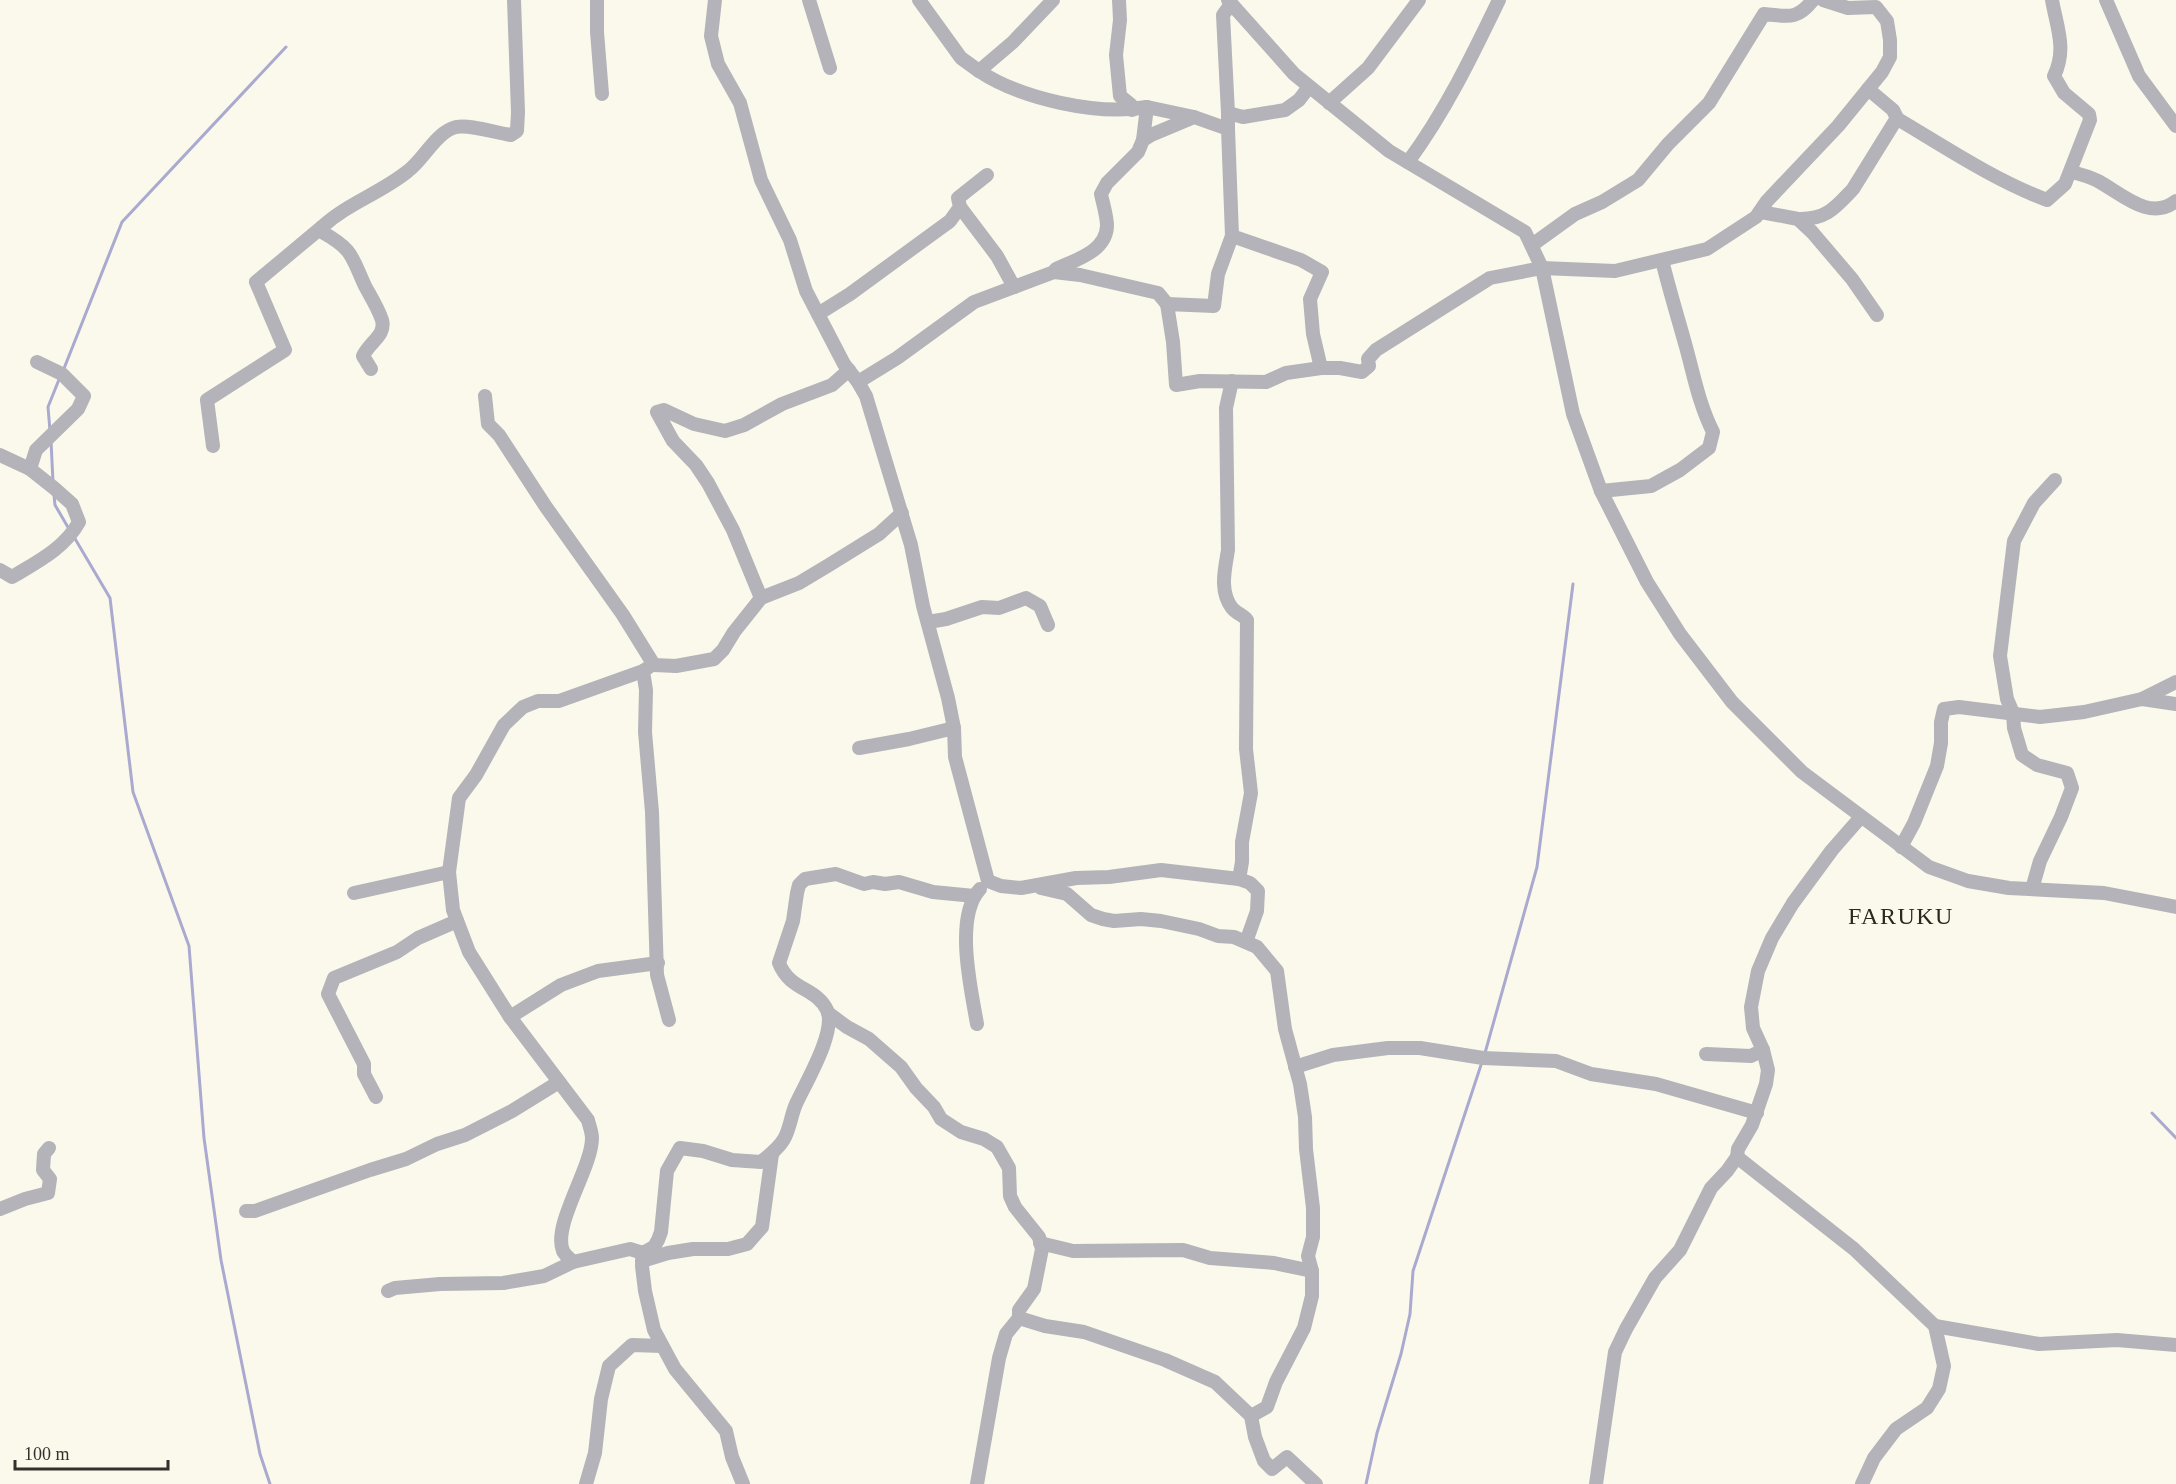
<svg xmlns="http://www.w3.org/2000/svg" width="2176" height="1484" font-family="'Times New Roman',serif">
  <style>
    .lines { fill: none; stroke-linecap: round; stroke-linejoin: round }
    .stream { stroke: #aaa9cf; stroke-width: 3 }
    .minor { stroke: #b3b3b9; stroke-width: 14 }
    .labels { text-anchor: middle; stroke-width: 4.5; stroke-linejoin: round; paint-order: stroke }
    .quarter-label { font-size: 24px; letter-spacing: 1.5px; fill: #2b291f; stroke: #fbf9eb }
  </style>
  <rect width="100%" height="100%" fill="#fbf9eb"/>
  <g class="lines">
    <g class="stream">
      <polyline points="63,371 122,222 286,47"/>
      <polyline points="50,431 48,407 60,377"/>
      <polyline points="51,441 53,482"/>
      <polyline points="54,495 55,505 69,529"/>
      <polyline points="74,537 110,598 133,792 189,946 204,1138 221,1260 260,1454 270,1484"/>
      <polyline points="1485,1053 1537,867 1573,584"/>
      <polyline points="2152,1113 2176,1138"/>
      <polyline points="1366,1484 1377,1433 1401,1354 1410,1314 1413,1271 1482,1062"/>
    </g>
    <g class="minor">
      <polyline points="597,0 597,32 602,94"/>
      <polyline points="715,0 711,36 718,64 740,103 761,180 790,240 806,291 844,364 858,382 866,396 911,545 923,606 948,698 954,728 955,757 988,881 1001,886 1021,888 1076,878 1109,877 1161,870 1239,879 1250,883 1258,891 1257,911 1246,942"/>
      <polyline points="809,0 830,68"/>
      <polyline points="919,0 961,58 979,71"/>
      <path d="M1053,0l-40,42 -34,29c42,28 119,45 168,36l-4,33"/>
      <polyline points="1119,0 1120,20 1116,55 1120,96 1131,105 1132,110"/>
      <polyline points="1228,0 1294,74 1389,151 1525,232 1542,268 1573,414 1601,491 1647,582 1680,634 1732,702 1802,772 1929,867 1968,881 2009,888 2104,893 2176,907"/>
      <polyline points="2106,0 2139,76 2176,126"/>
      <polyline points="1329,103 1368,68 1419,0"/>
      <polyline points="1147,107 1194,117"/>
      <polyline points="1228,113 1223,15 1231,4"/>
      <path d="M1896,118c49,29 98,62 151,82l18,-16 25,-64 -1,-6 -25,-21 -10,-17c13,-27 3,-48 -2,-76"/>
      <polyline points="1228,129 1232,236 1301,260 1322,272 1310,299 1313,334 1321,368"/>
      <path d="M1408,162c37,-50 64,-106 91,-162"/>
      <path d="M2071,172c9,2 19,5 27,9 24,13 52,41 78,20"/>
      <polyline points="960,207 997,256 1014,287"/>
      <polyline points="1761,212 1798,219 1812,232 1852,279 1877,315"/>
      <path d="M1798,219c28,1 37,-11 55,-30l44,-71 -4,-8 -25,-21"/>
      <polyline points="1232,236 1218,274 1214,306 1167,304 1173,342 1176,385 1200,381 1266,382 1286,373 1321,368 1340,368 1362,372 1369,366 1368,359 1376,350 1490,278 1542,268 1615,271 1707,249 1756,217 1767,201 1838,126 1882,72 1890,57 1890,40 1887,21 1876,7 1848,8 1823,0"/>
      <path d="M1532,245l43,-31 27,-12 36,-22 30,-36 41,-41 55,-89c24,2 32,7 49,-14"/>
      <polyline points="1054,272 1080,275 1158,293 1167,304"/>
      <polyline points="818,314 850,294 950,221 960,207 958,198 987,175"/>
      <path d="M371,369l-8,-13c7,-15 23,-20 19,-36 -4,-12 -11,-23 -17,-34 -14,-30 -11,-36 -43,-54v-5c26,-24 59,-34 86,-56 16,-12 28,-39 48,-44 14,-3 40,6 55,8l6,-4 1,-19 -4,-112"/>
      <path d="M1232,381l-6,27 2,142c-3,19 -9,41 4,58 4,5 11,7 15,12l-1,129 5,44 -9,49v20l-3,17"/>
      <path d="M858,382l39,-24 77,-56 80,-30 2,-3c19,-9 50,-17 51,-43 0,-10 -4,-22 -6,-32l6,-11 31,-31 5,-12 8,-5 43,-18 34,12v-16l15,4 42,-7 14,-10 10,-13"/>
      <polyline points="485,396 488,424 499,435 546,507 623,615 654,665 676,666 714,659 723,650 734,632 761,598 799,583 829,565 879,534 902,513"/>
      <polyline points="213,446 207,400 285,350 256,282 322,227"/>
      <path d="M0,455l30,14 24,19 18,16 7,18c-14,26 -42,40 -67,55l-12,-7"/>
      <polyline points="30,469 36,450 78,409 84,396 62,374 37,362"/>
      <path d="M1601,491l50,-5 29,-16 29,-22 4,-16c-14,-28 -19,-56 -27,-85 -8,-29 -17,-58 -24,-87"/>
      <polyline points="761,598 733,530 708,483 696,465 673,441 657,412 664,410 694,424 725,431 744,425 782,404 832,385 849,370"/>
      <polyline points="928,622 946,619 982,607 999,608 1026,598 1040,606 1048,625"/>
      <polyline points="649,667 643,671 646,690 645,732 652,812 657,975 669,1020"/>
      <polyline points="2142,699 2176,704"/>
      <polyline points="859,748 909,739 954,728"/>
      <polyline points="1901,847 1914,823 1937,766 1941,743 1941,722 1944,709 1959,707 2040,717 2084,712 2142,699 2176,682"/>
      <polyline points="1041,888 1067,894 1091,915 1103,919 1114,921 1141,919 1161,921 1199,929 1218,936 1234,937 1257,947 1277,971 1285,1029 1300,1084 1305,1117 1306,1149 1313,1208 1313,1237 1308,1256 1312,1271 1312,1296 1304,1328 1276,1382 1267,1407 1251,1416"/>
      <polyline points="2032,889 2040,861 2061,817 2072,788 2067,773 2037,765 2022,755 2014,728 2013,713 2007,699 2000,656 2014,541 2034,503 2055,480"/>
      <polyline points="354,893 449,872"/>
      <polyline points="828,1013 847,1027 869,1039 901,1067 916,1088 934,1107 941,1119 961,1132 984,1139 997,1147 1009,1168 1010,1196 1015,1207 1039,1237 1042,1249 1034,1289 1019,1310 1019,1318 1045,1326 1084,1332 1165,1360 1215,1382 1251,1416 1255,1437 1264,1461 1272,1469 1287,1457 1316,1484"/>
      <polyline points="510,1017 469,952 453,910 449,872 459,798 476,775 504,725 523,707 538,701 559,701 643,671"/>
      <path d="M977,1024c-6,-35 -23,-107 3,-135"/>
      <polyline points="1706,1054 1751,1056 1763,1050"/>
      <polyline points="1295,1067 1333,1055 1388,1048 1420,1048 1483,1058 1556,1061 1591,1074 1656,1084 1757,1113"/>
      <polyline points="376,1097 364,1074 364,1064 328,994 334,978 397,952 418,938 457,921"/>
      <polyline points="1737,1157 1854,1249 1935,1326 1944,1366 1939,1389 1927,1408 1896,1429 1874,1458 1862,1484"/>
      <polyline points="0,1209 25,1199 48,1193 50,1179 43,1170 44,1154 49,1148"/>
      <polyline points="246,1211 255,1211 370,1170 406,1159 437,1144 465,1135 512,1111 559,1082"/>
      <polyline points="1040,1243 1073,1251 1183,1250 1210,1258 1274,1263 1312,1271"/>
      <polyline points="642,1261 668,1253 693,1249 728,1249 747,1244 762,1227 772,1154"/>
      <path d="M573,1262c-3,-3 -8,-7 -10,-11 -11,-26 29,-83 29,-113 0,-6 -3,-13 -4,-18l-78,-103 51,-32 37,-14 60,-8"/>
      <polyline points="388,1291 395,1288 440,1284 503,1283 544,1276 573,1262 630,1249 643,1253"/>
      <polyline points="1935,1326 2039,1344 2117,1340 2176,1345"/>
      <polyline points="586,1484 595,1453 601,1399 609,1366 632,1345 662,1346"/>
      <path d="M743,1484l-11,-27 -6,-26 -51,-62 -21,-39 -9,-39 -3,-25 1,-13 11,-6 4,-7 3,-8 6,-61 13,-23 23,3 29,9 29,2c9,-7 18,-14 23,-23 6,-10 7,-24 12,-35 9,-20 41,-73 31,-94 -11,-23 -37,-19 -48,-47l14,-42 4,-28 2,-8 6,-6 31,-5 28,10 9,-2 12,2 14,-2 34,10 41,4"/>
      <polyline points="977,1484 999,1358 1006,1334 1019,1318"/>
      <polyline points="1596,1484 1615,1352 1626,1329 1655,1278 1680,1250 1711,1188 1727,1171 1737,1157 1738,1149 1752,1125 1766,1084 1768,1070 1763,1050 1753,1028 1751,1007 1758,971 1772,938 1793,903 1832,850 1860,818"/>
    </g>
  </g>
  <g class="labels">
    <g class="quarter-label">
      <text x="1901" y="924">FARUKU</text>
    </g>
  </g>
  <path d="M15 1460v9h153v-9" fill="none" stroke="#32312c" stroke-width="3"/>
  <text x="24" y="1460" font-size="18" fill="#32312c" stroke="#fbf9eb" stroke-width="4.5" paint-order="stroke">100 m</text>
</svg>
